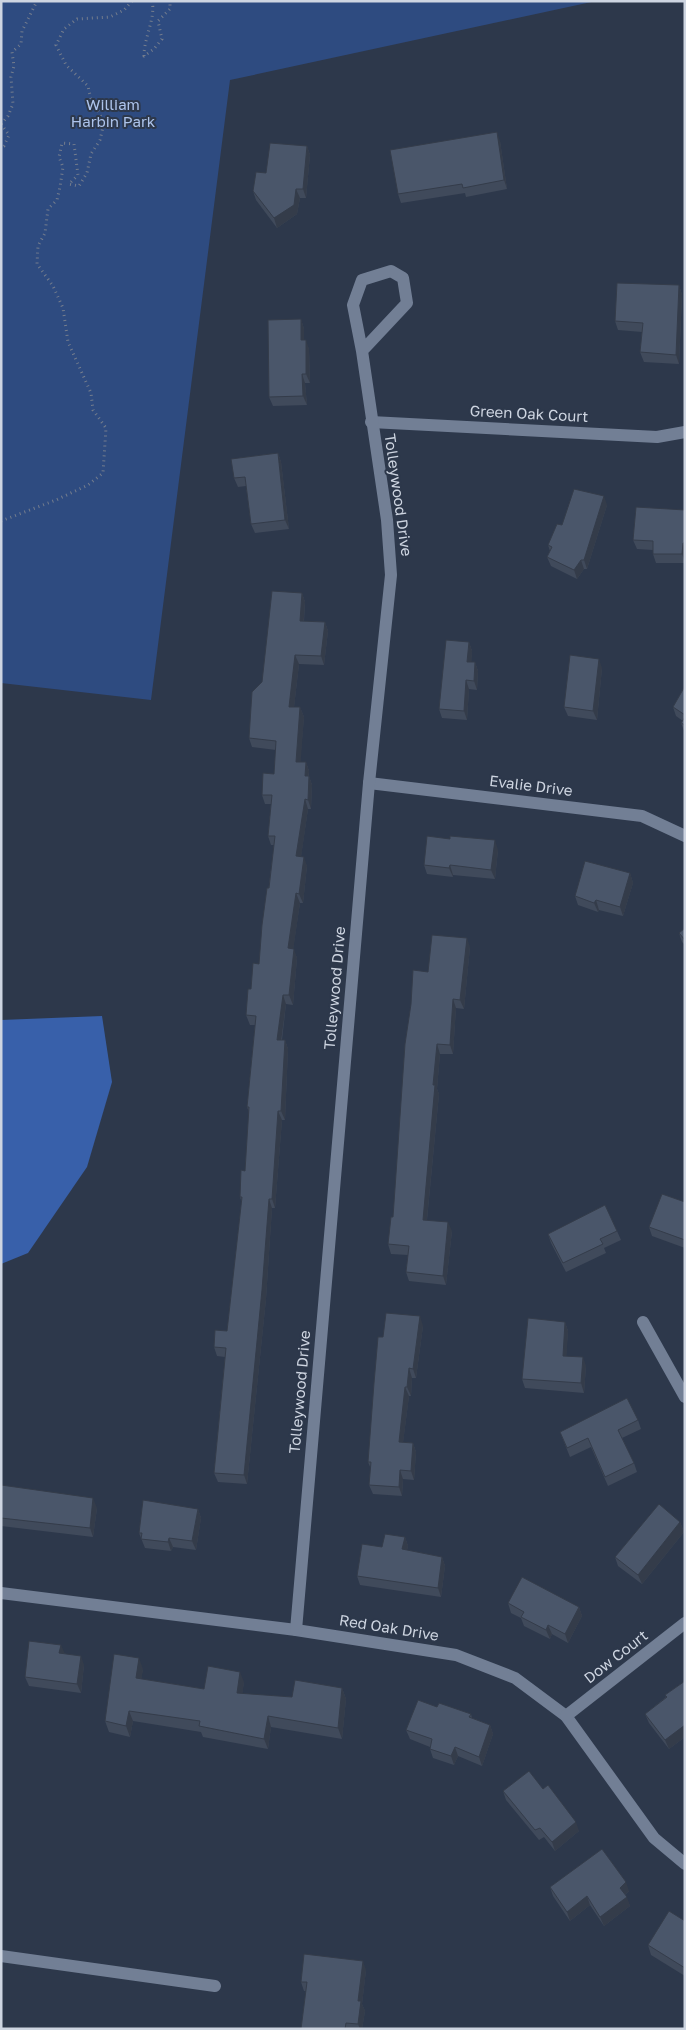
<svg xmlns="http://www.w3.org/2000/svg" width="686" height="2030" font-family="'Golos Text',sans-serif">
  <style>
    .green { fill: #2e4b80 }
    .water { fill: #3860aa }
    .lines { fill: none; stroke-linecap: round; stroke-linejoin: round }
    .path { stroke: #747d8d; stroke-width: 3; stroke-dasharray: 1 4; stroke-linecap: butt }
    .minor { stroke: #727f95; stroke-width: 12 }
    .wall { fill: #404a5b }
    .shaded-wall { fill: #343c4a }
    .building { fill: #4a566a; stroke: #343c4a }
    .labels { text-anchor: middle; stroke-width: 4; stroke-linejoin: round; paint-order: stroke }
    .park-label { font-size: 15px; fill: #adc4ec; stroke: #2d384b }
    .street-label { font-size: 15px; fill: #ced5e1; stroke: #2d384b }
  </style>
  <rect width="100%" height="100%" fill="#2d384b"/>
  <polygon class="green" points="1,1 596,1 230,80 151,700 1,683"/>
  <polygon class="water" points="102,1016 112,1082 87,1167 28,1253 1,1264 1,1020"/>
  <g class="lines">
    <g class="path">
      <path d="M152,1c4,17 -8,36 -8,55l10,-7 8,-10 -4,-18 12,-12v-8"/>
      <polyline points="1,124 8,116 13,104 11,77 14,66 12,52 21,44 22,31 37,1"/>
      <polyline points="1,124 9,135 4,146 1,147"/>
      <polyline points="1,521 56,500 88,485 103,473 106,428 93,410 91,393 68,342 63,308 53,286 37,264 38,246 45,233 48,209 57,200 60,187 63,167 59,157 62,143 74,144 78,175 69,184 79,186 87,173 91,154 100,140 103,127 100,114 91,100 88,86 66,65 56,45 64,29 77,19 110,17 124,10 132,1"/>
    </g>
    <g class="minor">
      <polyline points="371,422 657,437 685,432"/>
      <polyline points="369,783 642,816 685,836"/>
      <polyline points="643,1322 685,1397"/>
      <polyline points="1,1593 296,1630 456,1655 515,1678 566,1716 654,1838 685,1864"/>
      <polyline points="296,1630 369,783 391,575 387,520 362,351 407,303 403,278 391,271 362,280 353,305 362,351"/>
      <polyline points="566,1716 685,1623"/>
      <polyline points="1,1956 215,1986"/>
    </g>
  </g>
  <g class="wall">
    <polygon points="500,141 507,189 466,197 465,193 401,203 398,194"/>
    <polygon points="307,146 310,155 306,198 300,198 297,214 277,228 256,200 253,191 266,173"/>
    <polygon points="679,285 682,295 679,364 644,362 640,352 642,332 618,330 615,321"/>
    <polygon points="301,319 304,329 304,340 309,349 310,383 305,383 307,405 273,406 269,397"/>
    <polygon points="278,453 281,462 289,529 255,533 251,524 246,486 238,487 234,478"/>
    <polygon points="607,505 587,569 584,569 577,579 551,566 547,557 550,551 548,545 562,525"/>
    <polygon points="685,510 685,563 656,563 653,554 653,550 637,549 633,540"/>
    <polygon points="302,593 305,602 304,621 325,622 328,631 324,665 299,664 294,707 300,707 304,717 300,762 306,762 309,771 309,776 312,785 311,809 308,809 301,856 307,866 303,903 300,903 293,949 297,958 293,1005 286,1004 282,1040 285,1040 288,1049 285,1120 282,1120 275,1208 272,1208 266,1299 247,1484 218,1482 214,1473 225,1357 217,1356 214,1347 227,1331 242,1203 240,1197 245,1171 249,1112 247,1107 255,1025 250,1025 246,1015 251,989 259,964 274,845 271,845 268,836 271,804 265,804 262,795 274,774 276,750 252,747 249,738 262,682"/>
    <polygon points="469,642 472,651 471,662 475,662 478,671 477,690 469,689 467,720 442,718 439,709"/>
    <polygon points="602,668 597,720 568,716 564,707"/>
    <polygon points="685,686 685,733 681,723 683,721 676,716 673,707"/>
    <polygon points="498,850 495,879 453,875 453,877 427,874 424,865"/>
    <polygon points="630,873 633,883 623,916 599,910 598,912 578,905 575,896"/>
    <polygon points="685,928 685,945 682,942 679,933"/>
    <polygon points="470,947 464,1009 456,1008 453,1054 440,1054 437,1089 439,1094 427,1220 452,1231 446,1285 409,1281 406,1272 408,1255 391,1254 388,1244 393,1217 428,972"/>
    <polygon points="685,1202 685,1248 652,1236 649,1227"/>
    <polygon points="617,1231 621,1240 604,1248 606,1253 566,1272 551,1243 548,1234"/>
    <polygon points="565,1322 568,1331 566,1356 586,1366 584,1393 525,1388 522,1379"/>
    <polygon points="423,1326 416,1378 412,1378 411,1396 409,1396 403,1442 413,1443 416,1452 414,1480 403,1479 402,1496 373,1494 369,1485 371,1469 368,1462 383,1337"/>
    <polygon points="638,1420 641,1429 622,1438 634,1463 637,1472 608,1486 591,1447 570,1457 560,1432"/>
    <polygon points="1,1485 97,1508 93,1537 1,1526"/>
    <polygon points="198,1509 201,1518 196,1550 173,1547 171,1551 145,1548 139,1533"/>
    <polygon points="680,1522 684,1532 642,1584 618,1566 615,1557"/>
    <polygon points="405,1537 408,1546 407,1550 442,1557 445,1566 441,1597 360,1585 357,1576 382,1547"/>
    <polygon points="508,1603 579,1607 582,1616 568,1643 552,1634 550,1639 524,1626 521,1618 511,1613"/>
    <polygon points="64,1653 84,1665 81,1693 29,1686 25,1677"/>
    <polygon points="143,1669 141,1679 204,1689 244,1682 242,1694 292,1697 342,1688 346,1699 342,1739 271,1727 268,1749 203,1737 201,1732 133,1721 130,1737 109,1732 105,1721"/>
    <polygon points="685,1681 685,1737 669,1749 649,1723 645,1714 666,1697 665,1695"/>
    <polygon points="437,1707 471,1714 472,1718 490,1725 493,1734 482,1766 458,1756 454,1765 433,1758 430,1749 430,1747 410,1739 406,1730"/>
    <polygon points="543,1789 579,1831 555,1851 544,1837 539,1840 506,1800 503,1791"/>
    <polygon points="550,1887 629,1891 625,1895 630,1906 604,1926 590,1905 570,1921 553,1896"/>
    <polygon points="685,1921 685,1976 651,1955 648,1945"/>
    <polygon points="366,1970 362,2004 365,2011 362,2029 301,2029 306,1991 304,1991 301,1982"/>
  </g>
  <g class="shaded-wall">
    <polygon points="497,132 500,141 507,189 504,180"/>
    <polygon points="307,146 310,155 306,198 303,189"/>
    <polygon points="296,189 300,198 297,214 277,228 274,218"/>
    <polygon points="679,285 682,295 679,364 676,355"/>
    <polygon points="301,319 304,329 304,349 301,340"/>
    <polygon points="306,340 309,349 310,383 306,374"/>
    <polygon points="302,374 305,383 307,405 303,396"/>
    <polygon points="278,453 281,462 289,529 285,520"/>
    <polygon points="604,496 607,505 587,569 584,560"/>
    <polygon points="683,543 685,549 685,562 682,554"/>
    <polygon points="581,560 584,569 577,579 574,570"/>
    <polygon points="302,593 305,602 303,630 300,621"/>
    <polygon points="325,622 328,631 324,665 321,656"/>
    <polygon points="469,642 472,651 471,671 467,662"/>
    <polygon points="295,655 299,664 293,716 289,707"/>
    <polygon points="599,659 602,668 597,720 593,711"/>
    <polygon points="475,662 478,671 477,690 474,681"/>
    <polygon points="466,680 469,689 467,720 464,711"/>
    <polygon points="300,707 304,717 300,771 296,762"/>
    <polygon points="306,762 309,771 308,785 305,776"/>
    <polygon points="309,776 312,785 311,809 308,800"/>
    <polygon points="305,799 308,809 300,865 296,856"/>
    <polygon points="495,840 498,850 495,879 491,870"/>
    <polygon points="304,857 307,866 303,903 299,894"/>
    <polygon points="450,865 453,875 453,877 449,868"/>
    <polygon points="630,873 633,883 623,916 620,907"/>
    <polygon points="296,893 300,903 292,958 288,948"/>
    <polygon points="596,900 599,910 598,912 594,903"/>
    <polygon points="467,938 470,947 464,1009 460,1000"/>
    <polygon points="294,949 297,958 293,1005 289,995"/>
    <polygon points="283,995 286,1004 280,1049 277,1040"/>
    <polygon points="453,999 456,1008 453,1054 450,1045"/>
    <polygon points="285,1040 288,1049 285,1120 281,1111"/>
    <polygon points="437,1044 440,1054 437,1089 439,1094 426,1229 423,1220 433,1085"/>
    <polygon points="278,1111 282,1120 275,1208 272,1199"/>
    <polygon points="269,1199 272,1208 266,1299 247,1484 244,1475"/>
    <polygon points="448,1222 452,1231 446,1285 443,1276"/>
    <polygon points="420,1316 423,1326 416,1378 413,1369"/>
    <polygon points="565,1322 568,1331 566,1365 563,1356"/>
    <polygon points="583,1357 586,1366 584,1393 581,1383"/>
    <polygon points="409,1368 412,1378 411,1396 407,1387"/>
    <polygon points="405,1387 409,1396 402,1451 399,1442"/>
    <polygon points="413,1443 416,1452 414,1480 411,1471"/>
    <polygon points="400,1470 403,1479 402,1496 399,1487"/>
    <polygon points="93,1498 97,1508 93,1537 90,1528"/>
    <polygon points="198,1509 201,1518 196,1550 192,1541"/>
    <polygon points="680,1522 684,1532 642,1584 638,1575"/>
    <polygon points="405,1537 408,1546 405,1559 402,1549"/>
    <polygon points="169,1538 173,1547 171,1551 168,1542"/>
    <polygon points="442,1557 445,1566 441,1597 438,1588"/>
    <polygon points="579,1607 582,1616 568,1643 565,1634"/>
    <polygon points="548,1625 552,1634 550,1639 546,1630"/>
    <polygon points="61,1645 65,1654 59,1653"/>
    <polygon points="81,1656 84,1665 81,1693 77,1684"/>
    <polygon points="139,1658 143,1669 140,1689 136,1678"/>
    <polygon points="240,1672 244,1682 241,1704 237,1693"/>
    <polygon points="342,1688 346,1699 342,1739 338,1728"/>
    <polygon points="129,1711 133,1721 130,1737 126,1726"/>
    <polygon points="268,1716 271,1727 268,1749 264,1739"/>
    <polygon points="490,1725 493,1734 482,1766 479,1757"/>
    <polygon points="685,1725 685,1737 669,1749 665,1740"/>
    <polygon points="455,1747 458,1756 454,1765 451,1756"/>
    <polygon points="576,1822 579,1831 555,1851 552,1842"/>
    <polygon points="626,1882 629,1891 623,1897 620,1888"/>
    <polygon points="587,1896 590,1905 570,1921 567,1912"/>
    <polygon points="627,1897 630,1906 604,1926 600,1917"/>
    <polygon points="363,1961 366,1970 362,2004 365,2011 362,2029 360,2029 358,2024 358,2001"/>
  </g>
  <g class="building">
    <polygon points="497,132 504,180 463,188 462,184 398,194 390,150"/>
    <polygon points="270,143 307,146 303,189 296,189 294,205 274,218 253,191 256,172 266,173"/>
    <polygon points="617,283 679,285 676,355 640,352 643,323 615,321"/>
    <polygon points="301,319 301,340 306,340 306,374 302,374 303,396 269,397 268,320"/>
    <polygon points="278,453 285,520 251,524 245,477 234,478 231,459"/>
    <polygon points="574,489 604,496 584,560 581,560 574,570 547,557 552,547 548,545 557,524 562,525"/>
    <polygon points="636,507 685,510 685,543 683,543 682,554 653,554 653,541 633,540"/>
    <polygon points="272,591 302,593 300,621 325,622 321,656 295,655 289,707 300,707 296,762 306,762 305,776 309,776 308,800 305,799 296,856 304,857 299,894 296,893 288,948 294,949 289,995 283,995 277,1040 285,1040 281,1111 278,1111 272,1199 269,1199 262,1290 244,1475 214,1473 226,1348 214,1347 215,1330 227,1331 242,1197 240,1197 241,1170 245,1171 249,1107 247,1107 256,1016 246,1015 248,989 251,989 253,963 259,964 262,925 267,888 269,888 275,836 268,836 272,795 262,795 263,773 274,774 276,741 249,738 252,692 262,682"/>
    <polygon points="446,640 469,642 467,662 475,662 474,681 466,680 464,711 439,709"/>
    <polygon points="570,655 599,659 593,711 564,707"/>
    <polygon points="685,686 685,715 673,707"/>
    <polygon points="685,717 685,725 681,723"/>
    <polygon points="427,836 450,839 450,836 495,840 491,870 450,865 449,868 424,865"/>
    <polygon points="585,861 630,873 620,907 596,900 594,903 575,896"/>
    <polygon points="685,928 685,940 679,933"/>
    <polygon points="432,935 467,938 460,1000 453,999 450,1045 437,1044 433,1085 435,1085 423,1220 448,1222 443,1276 406,1272 409,1246 388,1244 391,1217 393,1217 405,1044 411,1004 413,970 428,972"/>
    <polygon points="662,1194 685,1202 685,1240 649,1227"/>
    <polygon points="605,1205 617,1231 600,1239 603,1244 563,1263 548,1234"/>
    <polygon points="386,1313 420,1316 413,1369 409,1368 407,1387 405,1387 399,1442 413,1443 411,1471 400,1470 399,1487 369,1485 371,1462 368,1462 374,1383 378,1337 383,1337"/>
    <polygon points="528,1318 565,1322 563,1356 583,1357 581,1383 522,1379"/>
    <polygon points="627,1398 638,1420 618,1430 634,1463 605,1477 588,1438 567,1448 560,1432"/>
    <polygon points="1,1485 93,1498 90,1528 1,1518"/>
    <polygon points="143,1500 198,1509 192,1541 169,1538 168,1542 141,1539 142,1533 139,1533"/>
    <polygon points="659,1504 680,1522 638,1575 615,1557"/>
    <polygon points="385,1534 405,1537 402,1549 442,1557 438,1588 357,1576 362,1544 382,1547"/>
    <polygon points="522,1577 579,1607 565,1634 548,1625 546,1630 521,1617 524,1612 508,1603"/>
    <polygon points="29,1641 61,1645 59,1653 81,1656 77,1684 25,1677"/>
    <polygon points="114,1654 139,1658 136,1678 204,1689 208,1666 240,1672 237,1693 292,1697 295,1680 342,1688 338,1728 268,1716 264,1739 199,1726 200,1721 129,1711 126,1726 105,1721"/>
    <polygon points="685,1681 685,1725 665,1740 645,1714 667,1697 665,1695"/>
    <polygon points="418,1700 437,1707 439,1703 471,1714 469,1717 490,1725 479,1757 455,1747 451,1756 430,1749 432,1739 406,1730"/>
    <polygon points="529,1771 543,1789 548,1785 576,1822 552,1842 540,1828 535,1830 503,1791"/>
    <polygon points="602,1849 626,1882 620,1888 627,1897 600,1917 587,1896 567,1912 550,1887"/>
    <polygon points="669,1911 685,1921 685,1968 648,1945"/>
    <polygon points="304,1954 363,1961 358,2001 361,2001 358,2024 346,2023 345,2029 301,2029 307,1982 301,1982"/>
  </g>
  <g class="labels">
    <g class="park-label">
      <text x="113" y="110">William<tspan x="113" dy="17">Harbin Park</tspan></text>
    </g>
    <g class="street-label">
      <text transform="translate(529 414) rotate(3)" y="5">Green Oak Court</text>
      <text transform="translate(398 495) rotate(82)" y="5">Tolleywood Drive</text>
      <text transform="translate(531 786) rotate(7)" y="5">Evalie Drive</text>
      <text transform="translate(335 988) rotate(-85)" y="5">Tolleywood Drive</text>
      <text transform="translate(300 1392) rotate(-85)" y="5">Tolleywood Drive</text>
      <text transform="translate(389 1628) rotate(9)" y="5">Red Oak Drive</text>
      <text transform="translate(616 1657) rotate(-38)" y="5">Dow Court</text>
    </g>
  </g>
  <rect width="686" height="2030" fill="none" stroke="#ced5e1" stroke-width="5"/>
</svg>
